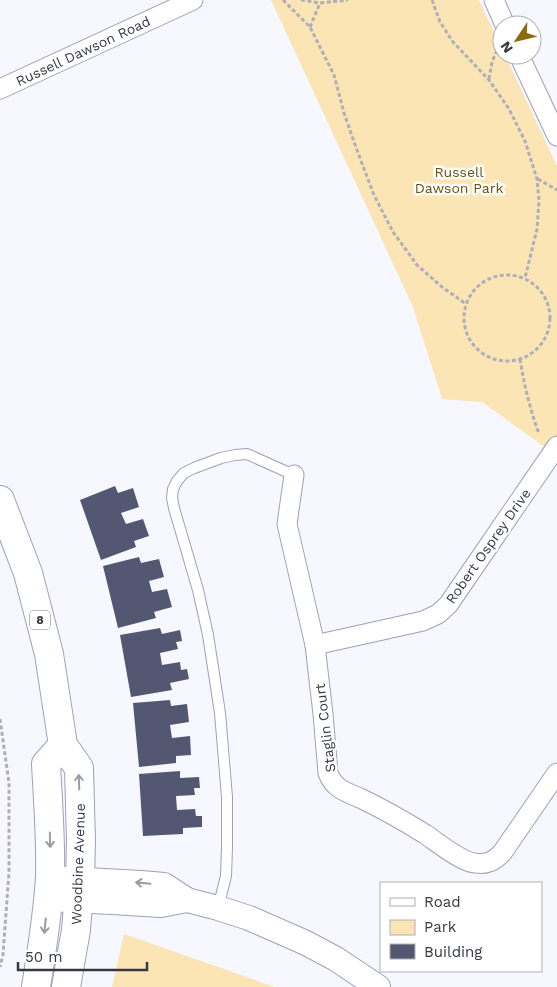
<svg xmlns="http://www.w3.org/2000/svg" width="557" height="987" font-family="'Work Sans',sans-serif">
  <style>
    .green { fill: #fbe5b4 }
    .building { fill: #535771 }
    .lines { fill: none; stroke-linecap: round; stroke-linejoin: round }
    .service-casing { stroke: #9ca0bd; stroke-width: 12 }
    .minor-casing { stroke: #9ca0bd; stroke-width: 21 }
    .tertiary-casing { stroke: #9ca0bd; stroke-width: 26 }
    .primary-casing { stroke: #9ca0bd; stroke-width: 30 }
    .path { stroke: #aeafb8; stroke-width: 3; stroke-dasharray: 4 2.5; stroke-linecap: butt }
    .service { stroke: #fff; stroke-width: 10 }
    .minor { stroke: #fff; stroke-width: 19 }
    .tertiary { stroke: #fff; stroke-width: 24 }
    .primary { stroke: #fff; stroke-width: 28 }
    .oneway { stroke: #9a9ca2 }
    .labels { text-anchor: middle; stroke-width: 5; stroke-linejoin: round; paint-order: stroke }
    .shield { fill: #fff; stroke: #72747c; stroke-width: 1 }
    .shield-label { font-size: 12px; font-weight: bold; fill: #363844 }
    .street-label { font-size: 14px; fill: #363844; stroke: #fff }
    .park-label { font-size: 14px; fill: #69500c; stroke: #fff }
  </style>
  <rect width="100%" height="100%" fill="#f7f8ff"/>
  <g class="green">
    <polygon points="271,0 479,0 502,49 502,55 505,55 557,166 557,437 549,450 482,402 442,399 413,307"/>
    <polygon points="124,934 275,987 112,987"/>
  </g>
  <g class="building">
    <polygon points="115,486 118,493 133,488 139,507 121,513 126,524 143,519 149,536 134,541 136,547 101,560 80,500"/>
    <polygon points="139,557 141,563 159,559 164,577 149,581 152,592 167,589 172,607 154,612 156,618 118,628 103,566"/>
    <polygon points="160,628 162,634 180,630 182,641 176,642 178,649 160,653 162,665 180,662 181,670 187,669 189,679 170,683 172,690 131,697 120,635"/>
    <polygon points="170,700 171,706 187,704 189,722 170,725 172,738 190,736 191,755 176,756 176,763 139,767 133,703"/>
    <polygon points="180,771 180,778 199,777 200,788 194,788 195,795 176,796 177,810 195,809 196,816 202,816 202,827 183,828 183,834 143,836 139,774"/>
  </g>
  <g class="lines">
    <defs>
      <polyline id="service" points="218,908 226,876 227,847 227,797 220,713 208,635 198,590 174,508 172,498 173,489 177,481 184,473 194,468 221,458 235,455 247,454 294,475"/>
      <g id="minor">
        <polyline points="494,0 505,25"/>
        <polyline points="519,55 557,136"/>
        <polyline points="0,89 193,0"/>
        <path d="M294,475l-7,49 28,121 8,69 5,59c6,16 18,19 32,25 23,11 44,23 65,36 12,8 36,28 50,29 12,2 19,-2 27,-10l55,-80"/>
        <polyline points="315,645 423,621 438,614 448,605 557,446"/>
      </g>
      <g id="tertiary">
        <polyline points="50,878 141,883 164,885 187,900 218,908 249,918 306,943 336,959 378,987"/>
        <polyline points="48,899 112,902 161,905 187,900"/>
      </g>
      <g id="primary">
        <polyline points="0,500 28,573 49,654 63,745 79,768 81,841 80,880 76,930 66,987"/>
        <path d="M36,987c6,-37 12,-74 14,-111 1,-37 -2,-74 -4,-112l17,-19"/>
      </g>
    </defs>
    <use href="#service" class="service-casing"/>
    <use href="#minor" class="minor-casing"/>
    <use href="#tertiary" class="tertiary-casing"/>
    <use href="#primary" class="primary-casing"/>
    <g class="path">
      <polyline points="283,0 310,27 334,75 344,113 358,153 374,195 393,232 417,265 442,287 466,304"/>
      <polyline points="301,0 320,3 348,0"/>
      <polyline points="432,0 440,22 453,42 489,80 509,109 525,141 537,179 539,201 537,229 525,278"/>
      <polyline points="310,27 320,3"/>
      <polyline points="489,79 492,62 498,48"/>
      <polyline points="538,179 557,190"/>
      <circle cx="507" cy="318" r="43"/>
      <path d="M520,359c4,26 10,50 19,75"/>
      <polyline points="0,719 9,783 9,872 3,955 0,967"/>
    </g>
    <use href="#service" class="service"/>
    <use href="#minor" class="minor"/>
    <use href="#tertiary" class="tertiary"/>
    <use href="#primary" class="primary"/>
  </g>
  <defs><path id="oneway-shaft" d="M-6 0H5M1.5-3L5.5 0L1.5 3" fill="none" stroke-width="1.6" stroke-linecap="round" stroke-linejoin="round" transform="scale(1.25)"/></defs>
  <g class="oneway">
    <use href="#oneway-shaft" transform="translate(79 782) rotate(-92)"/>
    <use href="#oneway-shaft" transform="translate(50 840) rotate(89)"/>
    <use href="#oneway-shaft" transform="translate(143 883) rotate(-175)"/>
    <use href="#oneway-shaft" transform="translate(45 926) rotate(96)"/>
  </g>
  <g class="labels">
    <rect class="shield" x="30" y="610.5" width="20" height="19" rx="4"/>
    <g class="shield-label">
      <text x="40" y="624">8</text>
    </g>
    <g class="street-label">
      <text transform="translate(83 51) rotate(-25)" y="5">Russell Dawson Road</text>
      <text transform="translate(488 546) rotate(-55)" y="5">Robert Osprey Drive</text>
      <text transform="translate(325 728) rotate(-97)" y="5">Staglin Court</text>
      <text transform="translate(78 864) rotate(-88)" y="5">Woodbine Avenue</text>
    </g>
    <g class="park-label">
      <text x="459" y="177">Russell<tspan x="459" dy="16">Dawson Park</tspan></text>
    </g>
  </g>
  <rect x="380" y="882" width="162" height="90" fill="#ffffff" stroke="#afafb4"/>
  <rect x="390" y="898" width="25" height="8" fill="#ffffff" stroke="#afafb4"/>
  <text x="424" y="907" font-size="15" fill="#363844">Road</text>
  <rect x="390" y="920" width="25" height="15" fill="#fbe5b4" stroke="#afafb4"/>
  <text x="424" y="932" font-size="15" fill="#363844">Park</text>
  <rect x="390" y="944" width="25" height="15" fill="#535771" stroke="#afafb4"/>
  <text x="424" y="957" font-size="15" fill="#363844">Building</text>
  <g transform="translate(517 40) rotate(235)"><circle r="24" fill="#ffffff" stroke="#afafb4"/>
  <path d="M0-4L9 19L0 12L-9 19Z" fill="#8c6b0c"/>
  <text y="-8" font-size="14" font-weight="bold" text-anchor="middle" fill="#363844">N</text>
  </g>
  <path d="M18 962v8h129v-8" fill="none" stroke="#363844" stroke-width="2.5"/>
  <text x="25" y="962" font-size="15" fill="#363844" stroke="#ffffff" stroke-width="4" paint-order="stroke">50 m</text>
</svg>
